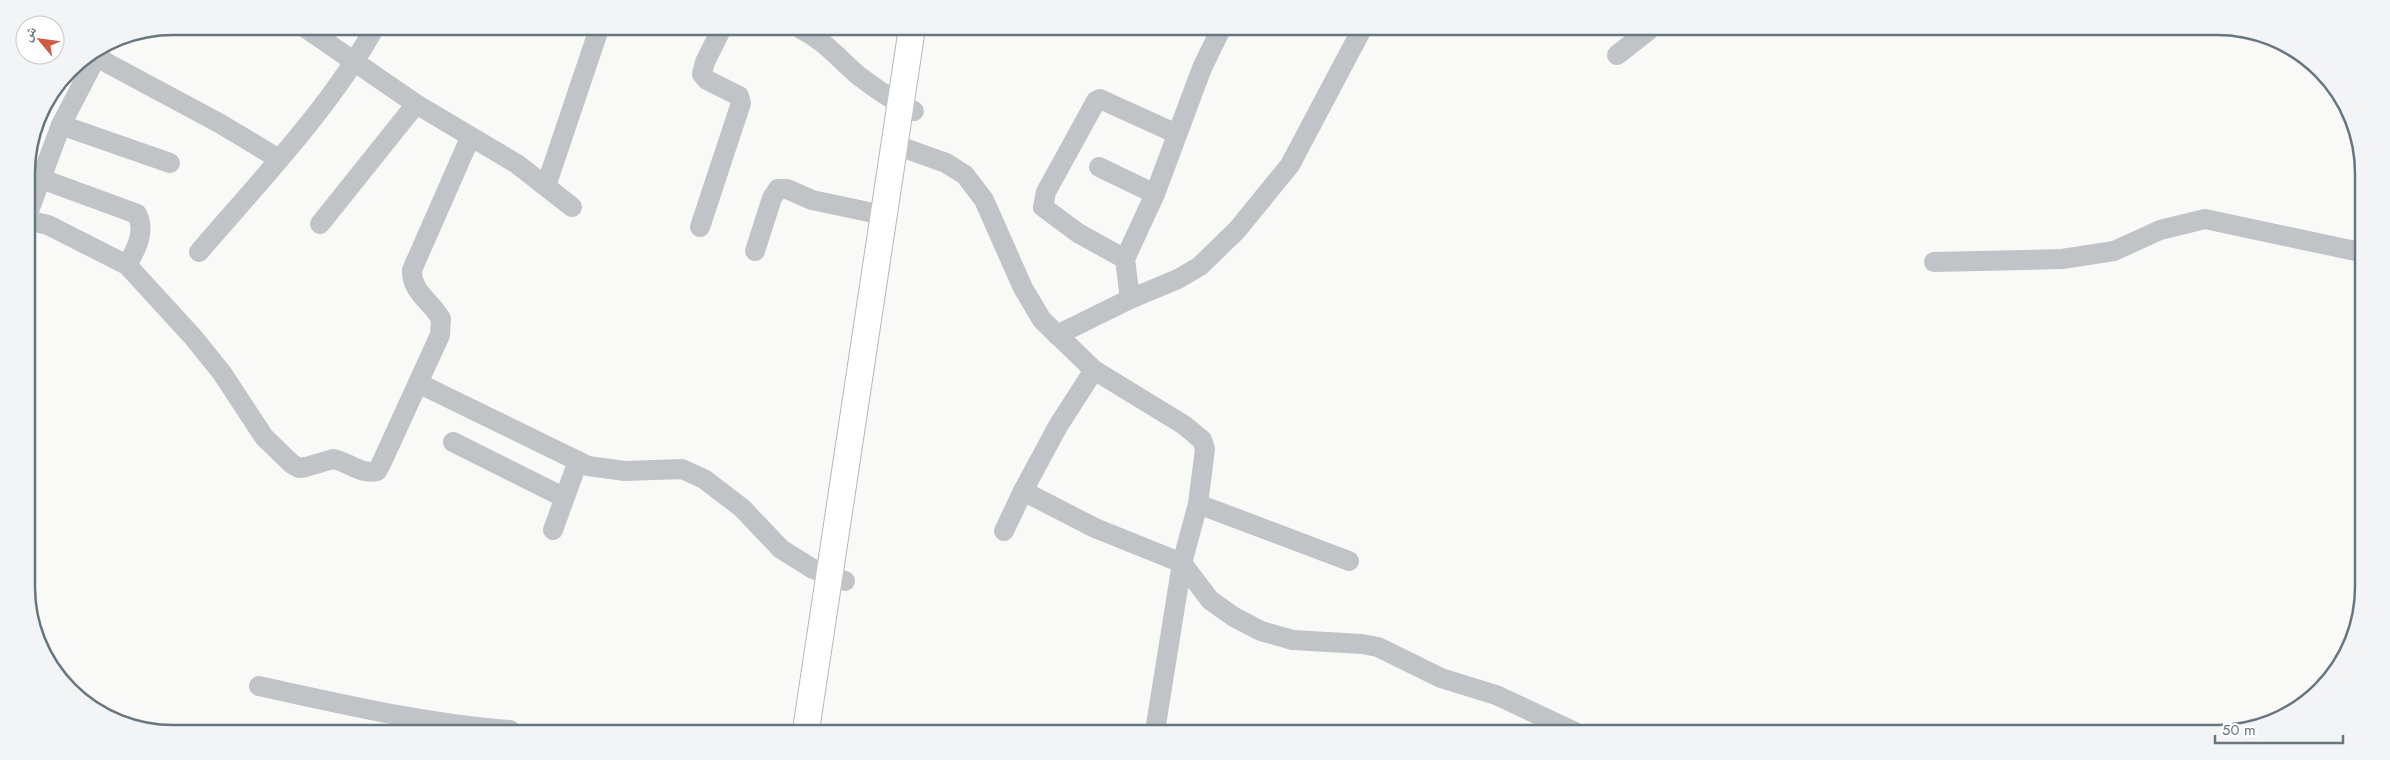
<svg xmlns="http://www.w3.org/2000/svg" width="2390" height="760" font-family="Jost,'Noto Naskh Arabic',sans-serif">
  <style>
    .lines { fill: none; stroke-linecap: round; stroke-linejoin: round }
    .major-casing { stroke: #b4b8bb; stroke-width: 28 }
    .minor { stroke: #c0c4c7; stroke-width: 20 }
    .major { stroke: #fff; stroke-width: 26 }
    .rim { fill: none; stroke: #68767f; stroke-width: 2.5 }
  </style>
  <rect width="100%" height="100%" fill="#f9f9f8"/>
  <g class="lines">
    <defs>
      <polyline id="major" points="806,730 912,28"/>
    </defs>
    <use href="#major" class="major-casing"/>
    <g class="minor">
      <polyline points="304,27 416,104 517,164 572,207"/>
      <path d="M799,28c25,12 40,31 60,48 17,13 36,26 55,35"/>
      <polyline points="1617,55 1649,30"/>
      <polyline points="96,57 219,123 279,159"/>
      <polyline points="61,125 170,163"/>
      <polyline points="893,144 946,163 965,175 984,200 1023,288 1042,320 1094,370 1184,425 1202,440 1205,449 1198,504 1182,563 1155,731"/>
      <polyline points="1099,167 1155,194"/>
      <path d="M39,178l98,36c9,17 -1,36 -10,51"/>
      <polyline points="546,186 599,29"/>
      <polyline points="27,216 61,125 101,48"/>
      <path d="M27,220l21,5 79,40 66,72 29,36 42,64 28,27 7,4 7,-1 27,-8c16,3 27,16 44,12l4,-7 59,-129 1,-16c-9,-17 -30,-27 -29,-49l58,-132"/>
      <polyline points="320,224 416,104"/>
      <polyline points="700,227 741,103 739,96 707,80 702,74 705,62 722,28"/>
      <polyline points="755,251 772,198 778,189 787,189 812,200 883,215"/>
      <path d="M199,252c59,-69 132,-145 176,-225"/>
      <polyline points="1125,259 1078,233 1043,207 1046,192 1096,101 1100,99 1177,134"/>
      <polyline points="1934,262 2062,259 2114,251 2160,230 2205,219 2360,252"/>
      <polyline points="1130,299 1125,259 1155,194 1202,68 1221,29"/>
      <polyline points="1057,335 1130,299 1178,279 1200,266 1237,230 1290,165 1362,29"/>
      <polyline points="418,383 588,466 625,471 682,469 704,479 742,508 781,549 813,569 845,581"/>
      <polyline points="453,442 563,497"/>
      <polyline points="1023,491 1058,426 1094,370"/>
      <polyline points="1198,504 1349,561"/>
      <polyline points="553,530 578,461"/>
      <polyline points="1004,531 1023,491 1095,528 1182,563 1210,600 1234,617 1261,631 1293,640 1362,644 1378,647 1441,678 1496,695 1575,732"/>
      <path d="M259,686c83,18 167,38 251,44"/>
    </g>
    <use href="#major" class="major"/>
  </g>
  <path d="M0 0H2390V760H0ZM173 35H2217A138 138 0 0 1 2355 173V587A138 138 0 0 1 2217 725H173A138 138 0 0 1 35 587V173A138 138 0 0 1 173 35Z" fill="#f3f4f5" fill-rule="evenodd"/>
  <path class="rim" d="M173 35H2217A138 138 0 0 1 2355 173V587A138 138 0 0 1 2217 725H173A138 138 0 0 1 35 587V173A138 138 0 0 1 173 35Z"/>
  <g transform="translate(40 40) rotate(299)"><circle r="24" fill="#ffffff" stroke="#c3c8cc"/>
  <path d="M0-4L9 19L0 12L-9 19Z" fill="#ce5c44"/>
  <text y="-8" font-size="14" font-weight="bold" text-anchor="middle" fill="#68767f">ش</text>
  </g>
  <path d="M2215 735v8h128v-8" fill="none" stroke="#68767f" stroke-width="2.5"/>
  <text x="2222" y="735" font-size="15" fill="#68767f" stroke="#ffffff" stroke-width="4" paint-order="stroke">50 m</text>
</svg>
